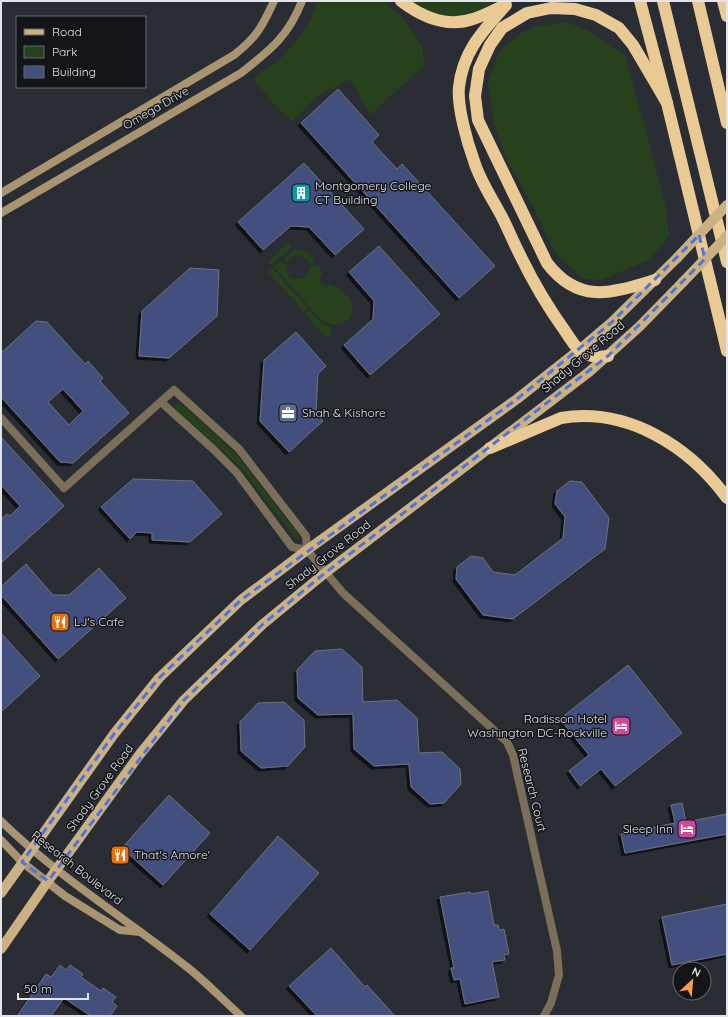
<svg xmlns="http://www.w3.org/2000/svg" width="728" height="1017" font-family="Quicksand,sans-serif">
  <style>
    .green { fill: #26411c }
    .building { fill: #42507f; stroke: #6e717a; fill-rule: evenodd; filter: url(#shadow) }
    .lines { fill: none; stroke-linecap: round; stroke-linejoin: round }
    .street { stroke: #7c6f5a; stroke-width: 8 }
    .secondary { stroke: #a99472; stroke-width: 8 }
    .primary { stroke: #cbb084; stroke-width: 10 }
    .highway { stroke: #eaca94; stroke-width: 12 }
    .primary-bridge { stroke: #cbb084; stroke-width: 10 }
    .marked { fill: none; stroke: #4e74dc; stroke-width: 3; stroke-dasharray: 8 5; stroke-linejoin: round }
    .labels { text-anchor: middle; stroke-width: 3; stroke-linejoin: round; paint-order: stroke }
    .street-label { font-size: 12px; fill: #e2e4e9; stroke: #141518 }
    .poi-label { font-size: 12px; fill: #e2e4e9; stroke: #141518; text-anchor: start }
  </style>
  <defs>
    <filter id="shadow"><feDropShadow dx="-3" dy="3" stdDeviation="0" flood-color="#0009"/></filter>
  </defs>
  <rect width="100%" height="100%" fill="#2a2d34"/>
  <g class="green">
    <polygon points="318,1 383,1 403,18 423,49 424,66 370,115 350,79 317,96 293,121 276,107 253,79 282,57 308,26"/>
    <path d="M411,1h85c-33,21 -53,19 -85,0z"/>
    <polygon points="566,22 591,32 625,55 665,203 669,235 651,259 601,280 583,279 555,253 534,209 506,158 493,119 488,82 499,52 519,34 533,27"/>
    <polygon points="288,242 292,247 272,265 268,261"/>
    <path d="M294,250c8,-1 14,2 20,8l-1,5 -4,1c-3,-8 -11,-11 -19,-6l-3,5 -3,-3 1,-3z"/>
    <path d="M280,262l7,3v5l3,7c10,5 19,1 19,-11l8,-1 2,1 3,8 -3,4 1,5 6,3 4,-2c7,4 16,8 20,16 9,18 -13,33 -29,20l-47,-53z"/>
    <polygon points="272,268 308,308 304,312 268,272"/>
    <polygon points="309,310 322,324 332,327 331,334 326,338 305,314"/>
    <polygon points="178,403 186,408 237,455 297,533 300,537 300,539 298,540 296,539 241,468 176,409 175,405"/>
  </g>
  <g class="building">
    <polygon points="338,89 379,135 372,142 397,169 402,164 495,266 459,298 301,123"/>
    <polygon points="304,163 364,229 335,255 309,227 291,226 263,250 238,222"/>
    <polygon points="379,246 440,314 370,375 344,345 373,319 374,301 349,272"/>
    <polygon points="190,268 219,270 217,316 169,358 139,356 142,311"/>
    <path d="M36,321l11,1 38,42 3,-3 15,17 -3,3 29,32 -56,50 -13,-1 -59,-65v-44zM63,389l20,22 -14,14 -21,-23z"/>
    <polygon points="296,332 326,366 318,374 316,413 323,421 289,452 260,421 264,360"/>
    <polygon points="1,437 64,506 1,563 1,519 7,514 10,516 20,506 1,485"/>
    <polygon points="133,479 193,481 222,514 190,542 152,540 152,533 137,532 130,539 101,507"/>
    <polygon points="570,481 582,482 609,518 605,549 513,619 483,615 456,579 457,567 471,556 483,558 493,572 515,575 563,538 565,517 555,504 557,491"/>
    <polygon points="26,564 53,595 69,595 99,568 126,598 58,659 1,595 1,587"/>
    <polygon points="1,633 40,676 1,712"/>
    <polygon points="342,649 362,667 363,702 397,700 417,718 419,753 442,752 460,769 461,784 444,803 430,804 411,787 409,764 374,766 354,749 353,714 318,715 298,698 297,670 315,651"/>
    <polygon points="628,665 682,733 615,786 601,769 580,786 569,771 589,755 560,719"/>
    <polygon points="284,702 304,720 305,747 288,766 261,768 241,751 240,722 258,703"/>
    <polygon points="169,795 210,833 163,885 122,848"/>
    <polygon points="682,803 686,822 727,814 727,834 625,853 621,834 675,823 671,805"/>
    <polygon points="278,836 319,873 250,950 210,914"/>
    <polygon points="488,891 494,925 498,925 499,930 504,929 509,954 504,955 505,960 492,962 499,997 465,1004 460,979 454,980 451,968 454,968 440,897 470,892 471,894"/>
    <polygon points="727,904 727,954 672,965 662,917"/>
    <polygon points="331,948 365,987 367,985 395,1016 317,1016 289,986"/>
    <polygon points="60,965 66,970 70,965 83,974 81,977 101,991 103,988 116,997 112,1002 117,1006 110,1016 91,1016 64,998 51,1016 17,1016 46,974 51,977"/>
  </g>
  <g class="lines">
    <g class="street">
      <polyline points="161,402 213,449 237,473 292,547 307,550"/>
      <polyline points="1,418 64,488 174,390 239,449 306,536 307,550 343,593 507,742 513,755 557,951 559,975 551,1003 544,1016"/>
    </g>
    <g class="secondary">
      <path d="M1,193l233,-138c23,-18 28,-28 40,-54"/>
      <path d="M1,213l240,-140c29,-23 47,-36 61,-72"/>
      <path d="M1,821c56,55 124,97 186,146 19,15 36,33 54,49"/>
      <polyline points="1,840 22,862 65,896 120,930 140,932"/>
    </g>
    <g class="primary">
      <polyline points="1,893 114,734 159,678 241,600 307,550 517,399 579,350 612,322 677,258"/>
      <polyline points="1,949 48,881 140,754 184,700 263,624 325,573 589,372 639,327 683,282"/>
    </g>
    <g class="highway">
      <path d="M401,1c21,16 46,27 72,18 10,-3 19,-8 28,-12"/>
      <polyline points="640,1 667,103 727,351"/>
      <polyline points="663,1 727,262"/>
      <polyline points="698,1 727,123"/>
      <polyline points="723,1 727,16"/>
      <path d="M506,5c-23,26 -43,46 -47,82 -2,19 8,55 15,74 6,20 18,37 28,56 6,12 11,24 17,36 13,27 28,53 46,78 4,6 9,14 14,19 9,7 18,8 29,6"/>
      <path d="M655,280c-43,13 -76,25 -108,-17l-69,-143 -3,-24 4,-27 11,-24 12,-17 25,-15 24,-5 24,1 21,6 23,13 14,17 34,58"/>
      <path d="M490,448l71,-30c66,-11 128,28 166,80"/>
    </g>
    <g class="primary-bridge">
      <polyline points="677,258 727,205"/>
      <polyline points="683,282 727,236"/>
    </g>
  </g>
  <path class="marked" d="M699,235l6,24 -97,97 -283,217 -62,51 -79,76 -136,181 -26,-19 92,-128 45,-56 82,-78 276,-201 95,-77z"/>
  <defs>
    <symbol id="building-square" viewBox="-11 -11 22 22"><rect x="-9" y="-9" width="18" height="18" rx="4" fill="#0f9aa8" stroke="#141518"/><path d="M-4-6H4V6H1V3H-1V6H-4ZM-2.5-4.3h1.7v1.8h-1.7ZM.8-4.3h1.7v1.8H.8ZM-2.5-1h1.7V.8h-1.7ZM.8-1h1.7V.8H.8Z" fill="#fff"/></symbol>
    <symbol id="office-square" viewBox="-11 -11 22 22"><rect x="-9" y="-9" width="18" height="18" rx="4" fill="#5c6f8a" stroke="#141518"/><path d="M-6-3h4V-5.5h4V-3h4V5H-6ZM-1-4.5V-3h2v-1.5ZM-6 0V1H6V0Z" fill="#fff"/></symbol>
    <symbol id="restaurant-square" viewBox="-11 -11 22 22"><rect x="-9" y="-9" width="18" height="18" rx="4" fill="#e8710a" stroke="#141518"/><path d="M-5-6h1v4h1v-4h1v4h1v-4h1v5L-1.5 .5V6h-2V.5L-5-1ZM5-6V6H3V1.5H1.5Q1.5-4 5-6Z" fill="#fff"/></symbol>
    <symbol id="hotel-square" viewBox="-11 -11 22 22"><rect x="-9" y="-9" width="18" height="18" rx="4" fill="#d1479c" stroke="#141518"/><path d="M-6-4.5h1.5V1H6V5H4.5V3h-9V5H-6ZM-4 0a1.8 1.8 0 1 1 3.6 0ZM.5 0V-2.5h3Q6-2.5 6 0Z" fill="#fff"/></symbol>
  </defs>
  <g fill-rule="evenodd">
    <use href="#building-square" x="290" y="182" width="22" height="22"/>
    <use href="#office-square" x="277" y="402" width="22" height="22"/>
    <use href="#restaurant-square" x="49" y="611" width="22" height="22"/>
    <use href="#hotel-square" x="610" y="715" width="22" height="22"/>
    <use href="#hotel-square" x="676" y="818" width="22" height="22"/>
    <use href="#restaurant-square" x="109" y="844" width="22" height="22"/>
  </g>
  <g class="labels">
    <g class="street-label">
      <text transform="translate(156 108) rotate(-30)" y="4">Omega Drive</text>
      <text transform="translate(583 357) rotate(-40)" y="4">Shady Grove Road</text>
      <text transform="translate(328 555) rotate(-38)" y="4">Shady Grove Road</text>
      <text transform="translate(100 788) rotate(-54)" y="4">Shady Grove Road</text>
      <text transform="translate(532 790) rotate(76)" y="4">Research Court</text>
      <text transform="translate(77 868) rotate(38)" y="4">Research Boulevard</text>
    </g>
    <g class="poi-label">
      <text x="315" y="190">Montgomery College<tspan x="315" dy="14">CT Building</tspan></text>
      <text x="302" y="417">Shah &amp; Kishore</text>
      <text x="74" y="626">LJ's Cafe</text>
      <text x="607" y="723" text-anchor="end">Radisson Hotel<tspan x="607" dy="14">Washington DC-Rockville</tspan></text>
      <text x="673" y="833" text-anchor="end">Sleep Inn</text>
      <text x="134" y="859">That's Amore'</text>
    </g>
  </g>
  <rect width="728" height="1017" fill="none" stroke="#e2e4e9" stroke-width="4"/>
  <rect x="16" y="16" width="130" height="72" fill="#141518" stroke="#66686c"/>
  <rect x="24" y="29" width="20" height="6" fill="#cbb084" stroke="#66686c"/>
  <text x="52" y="36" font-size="12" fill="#e2e4e9">Road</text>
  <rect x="24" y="46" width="20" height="12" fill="#26411c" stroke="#66686c"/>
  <text x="52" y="56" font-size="12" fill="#e2e4e9">Park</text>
  <rect x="24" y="66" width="20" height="12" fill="#42507f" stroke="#66686c"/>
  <text x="52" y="76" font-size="12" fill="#e2e4e9">Building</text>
  <g transform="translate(692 981) rotate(26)"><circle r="19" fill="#141518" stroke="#66686c"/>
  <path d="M0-3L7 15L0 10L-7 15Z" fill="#f9a04d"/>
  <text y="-6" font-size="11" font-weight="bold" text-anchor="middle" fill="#e2e4e9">N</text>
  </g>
  <path d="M18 993v6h70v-6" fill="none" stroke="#e2e4e9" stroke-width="2"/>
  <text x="24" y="993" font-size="12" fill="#e2e4e9" stroke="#141518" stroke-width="3" paint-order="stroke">50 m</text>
</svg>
